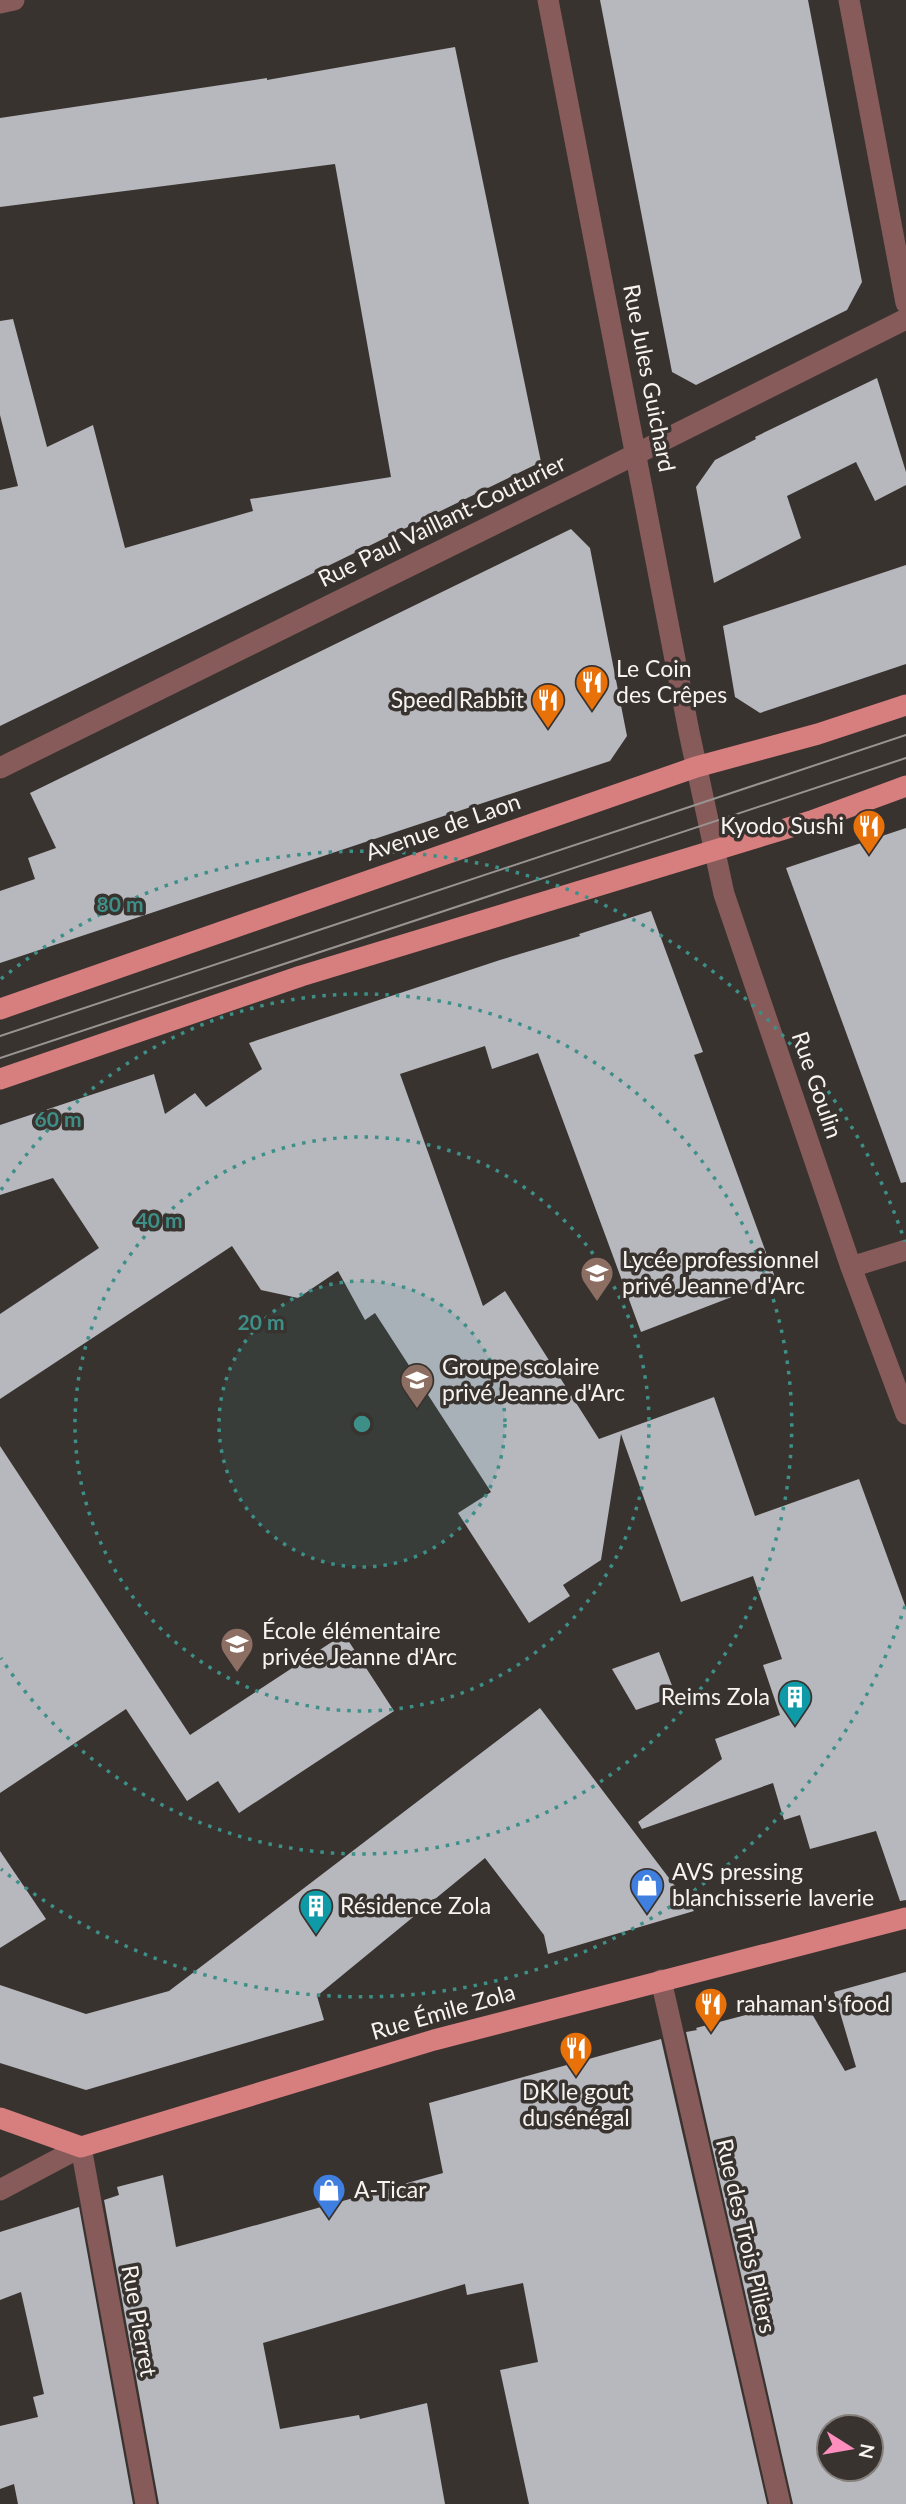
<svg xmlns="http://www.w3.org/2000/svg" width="906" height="2504" font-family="Lato,sans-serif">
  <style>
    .building { fill: #b7b7be; fill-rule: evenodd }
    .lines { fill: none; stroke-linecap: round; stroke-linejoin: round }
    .minor { stroke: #875b5a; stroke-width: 21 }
    .major { stroke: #d77e7f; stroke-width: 21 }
    .tram { stroke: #999491; stroke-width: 2 }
    .ring { fill: none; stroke: #3d8f88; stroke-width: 3.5; stroke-dasharray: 3.5 7 }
    .labels { text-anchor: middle; stroke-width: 7; stroke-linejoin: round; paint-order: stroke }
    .street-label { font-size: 23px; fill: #f7f3f0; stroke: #39332f }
    .poi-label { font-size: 23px; fill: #f7f3f0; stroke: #39332f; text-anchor: start }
    .centre { fill: #3d8f88; stroke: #39332f; stroke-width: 3.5 }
    .ring-label { font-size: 21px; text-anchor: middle; font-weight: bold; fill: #3d8f88; stroke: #39332f; stroke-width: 7; stroke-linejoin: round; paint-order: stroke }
  </style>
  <rect width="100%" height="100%" fill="#39332f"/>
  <g class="building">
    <polygon points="600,0 808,0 862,282 847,310 696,385 672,372"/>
    <polygon points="455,47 541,462 0,726 0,490 18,486 0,415 0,321 13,319 47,447 93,425 125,548 253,511 250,499 391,477 335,164 0,207 0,118 267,78 267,80"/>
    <polygon points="877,378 906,472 906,485 875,501 856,462 787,496 801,538 714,583 696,487 715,460 756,439 755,437"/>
    <polygon points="571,529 590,548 627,736 610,761 0,963 0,891 35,879 28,858 56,848 30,793"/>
    <polygon points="906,565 906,664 760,713 735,697 723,626"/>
    <polygon points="906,828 906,1182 901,1183 786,868"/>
    <polygon points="651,911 703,1052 694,1055 776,1280 641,1332 538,1053 492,1069 485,1046 400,1074 483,1306 505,1291 599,1439 714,1397 755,1516 859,1479 906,1608 906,1900 900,1901 876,1831 810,1849 800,1815 784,1820 773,1783 642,1829 638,1822 722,1759 715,1739 780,1715 763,1665 782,1659 753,1576 681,1602 621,1434 601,1560 563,1585 570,1596 529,1623 458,1513 491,1492 375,1313 365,1320 338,1271 298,1298 261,1290 232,1246 0,1399 0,1314 99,1248 53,1178 0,1195 0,1125 154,1074 165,1114 195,1093 206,1107 262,1069 249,1043 500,960 580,936 579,934"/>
    <polygon points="0,1446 190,1735 344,1634 394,1711 239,1813 218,1781 187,1801 126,1709 0,1793"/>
    <polygon points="659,1652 676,1696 636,1710 612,1669"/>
    <polygon points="540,1708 694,1911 548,1954 544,1935 485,1858 317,1996 324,2020 86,2090 0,2063 0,1985 86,2014 169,1991"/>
    <polygon points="0,1851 46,1919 0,1948"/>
    <path d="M906,1972v532h-113l-107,-472 11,-2 -1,-2 108,-28 41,71 11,-4 -22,-75zM829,2427h42v42h-42z"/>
    <polygon points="661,2039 767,2504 529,2504 500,2370 538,2362 523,2283 467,2295 465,2284 263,2343 280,2429 359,2415 360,2419 427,2403 445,2504 159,2504 104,2200 119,2195 117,2187 163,2175 176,2247 224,2234 443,2173 429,2103"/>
    <polygon points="79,2207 133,2504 18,2504 14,2484 0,2489 0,2426 38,2417 33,2397 44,2394 21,2292 0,2300 0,2232"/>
  </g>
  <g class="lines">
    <g class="minor">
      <polyline points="548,0 689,732 724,894 851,1267 906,1414"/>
      <polyline points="849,0 906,303"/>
      <polyline points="0,3 14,0"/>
      <polyline points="0,768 590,477 906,319"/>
      <polyline points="851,1267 906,1250"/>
      <polyline points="661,1980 780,2504"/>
      <polyline points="0,2190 81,2147 146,2504"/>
    </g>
    <g class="major">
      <polyline points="0,1009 696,767 818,734 906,705"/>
      <polyline points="0,1079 301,976 811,821 906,786"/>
      <polyline points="0,2118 81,2147 434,2040 906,1918"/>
    </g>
    <g class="tram">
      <polyline points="0,1036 906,735"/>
      <polyline points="0,1058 906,758"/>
    </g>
  </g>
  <circle cx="362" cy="1424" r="143" fill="#3d8f88" fill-opacity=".12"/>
  <g class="ring">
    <circle cx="362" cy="1424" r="143"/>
    <circle cx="362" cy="1424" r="287"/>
    <path d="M1 1190A430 430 0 1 1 1 1658"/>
    <path d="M905 1606A573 573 0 0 1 1 1869M1 979A573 573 0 0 1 905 1242"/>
  </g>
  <defs>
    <symbol id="restaurant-pin" viewBox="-11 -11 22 30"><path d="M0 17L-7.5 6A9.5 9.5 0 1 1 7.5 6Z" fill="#e8710a" stroke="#39332f"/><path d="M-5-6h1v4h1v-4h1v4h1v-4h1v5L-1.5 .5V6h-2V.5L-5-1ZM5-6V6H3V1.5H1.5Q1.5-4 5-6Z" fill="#fff"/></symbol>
    <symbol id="school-pin" viewBox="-11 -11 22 30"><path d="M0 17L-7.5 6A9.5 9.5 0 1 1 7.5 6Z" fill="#8d6e63" stroke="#39332f"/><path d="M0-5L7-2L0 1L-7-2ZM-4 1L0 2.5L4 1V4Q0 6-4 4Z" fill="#fff"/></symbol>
    <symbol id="building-pin" viewBox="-11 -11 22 30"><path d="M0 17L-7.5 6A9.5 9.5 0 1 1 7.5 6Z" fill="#0f9aa8" stroke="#39332f"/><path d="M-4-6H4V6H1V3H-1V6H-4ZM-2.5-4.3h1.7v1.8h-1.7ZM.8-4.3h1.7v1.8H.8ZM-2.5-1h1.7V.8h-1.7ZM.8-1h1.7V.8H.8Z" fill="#fff"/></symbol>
    <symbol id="shop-pin" viewBox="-11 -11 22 30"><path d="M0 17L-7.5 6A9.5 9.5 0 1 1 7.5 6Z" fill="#3f7fe0" stroke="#39332f"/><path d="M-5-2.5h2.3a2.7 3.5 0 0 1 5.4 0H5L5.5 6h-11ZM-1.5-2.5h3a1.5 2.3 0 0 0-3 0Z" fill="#fff"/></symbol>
  </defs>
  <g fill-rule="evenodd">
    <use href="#restaurant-pin" x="573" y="663" width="38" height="52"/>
    <use href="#restaurant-pin" x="529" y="681" width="38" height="52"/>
    <use href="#restaurant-pin" x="850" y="807" width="38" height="52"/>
    <use href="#school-pin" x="578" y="1254" width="38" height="52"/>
    <use href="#school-pin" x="398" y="1361" width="38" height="52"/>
    <use href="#school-pin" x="218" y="1625" width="38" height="52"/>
    <use href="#building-pin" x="776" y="1678" width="38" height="52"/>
    <use href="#shop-pin" x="628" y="1866" width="38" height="52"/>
    <use href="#building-pin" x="297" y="1887" width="38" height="52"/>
    <use href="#restaurant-pin" x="692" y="1985" width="38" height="52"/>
    <use href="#restaurant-pin" x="557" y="2029" width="38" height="52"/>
    <use href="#shop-pin" x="310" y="2171" width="38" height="52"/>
  </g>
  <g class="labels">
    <g class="street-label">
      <text transform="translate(649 378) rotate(79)" y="8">Rue Jules Guichard</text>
      <text transform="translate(442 521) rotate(-26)" y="8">Rue Paul Vaillant-Couturier</text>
      <text transform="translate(443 827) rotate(-19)" y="8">Avenue de Laon</text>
      <text transform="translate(817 1085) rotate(71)" y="8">Rue Goulin</text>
      <text transform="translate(443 2012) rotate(-16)" y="8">Rue Émile Zola</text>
      <text transform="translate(746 2236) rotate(77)" y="8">Rue des Trois Piliers</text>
      <text transform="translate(139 2321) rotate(80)" y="8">Rue Pierret</text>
    </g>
    <g class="poi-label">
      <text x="616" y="677">Le Coin<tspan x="616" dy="26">des Crêpes</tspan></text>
      <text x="524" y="708" text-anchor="end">Speed Rabbit</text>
      <text x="844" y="834" text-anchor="end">Kyodo Sushi</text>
      <text x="622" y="1268">Lycée professionnel<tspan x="622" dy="26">privé Jeanne d'Arc</tspan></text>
      <text x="442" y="1375">Groupe scolaire<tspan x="442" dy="26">privé Jeanne d'Arc</tspan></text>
      <text x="262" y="1639">École élémentaire<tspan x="262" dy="26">privée Jeanne d'Arc</tspan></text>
      <text x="770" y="1705" text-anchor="end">Reims Zola</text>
      <text x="672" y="1880">AVS pressing<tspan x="672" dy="26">blanchisserie laverie</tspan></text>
      <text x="340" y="1914">Résidence Zola</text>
      <text x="736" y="2012">rahaman's food</text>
      <text x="576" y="2100" text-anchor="middle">DK le gout<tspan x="576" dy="26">du sénégal</tspan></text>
      <text x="354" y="2198">A-Ticar</text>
    </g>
  </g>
  <circle cx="362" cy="1424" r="10" class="centre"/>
  <g class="ring-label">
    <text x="120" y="912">80 m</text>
    <text x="58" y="1127">60 m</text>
    <text x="159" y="1228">40 m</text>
    <text x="261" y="1330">20 m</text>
  </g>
  <g transform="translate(850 2448) rotate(101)"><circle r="33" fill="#39332f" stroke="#85807c" stroke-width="2"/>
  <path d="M0-5L12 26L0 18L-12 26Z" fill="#fe8ebe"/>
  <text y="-10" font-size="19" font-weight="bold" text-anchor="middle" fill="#f7f3f0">N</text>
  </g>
</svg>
